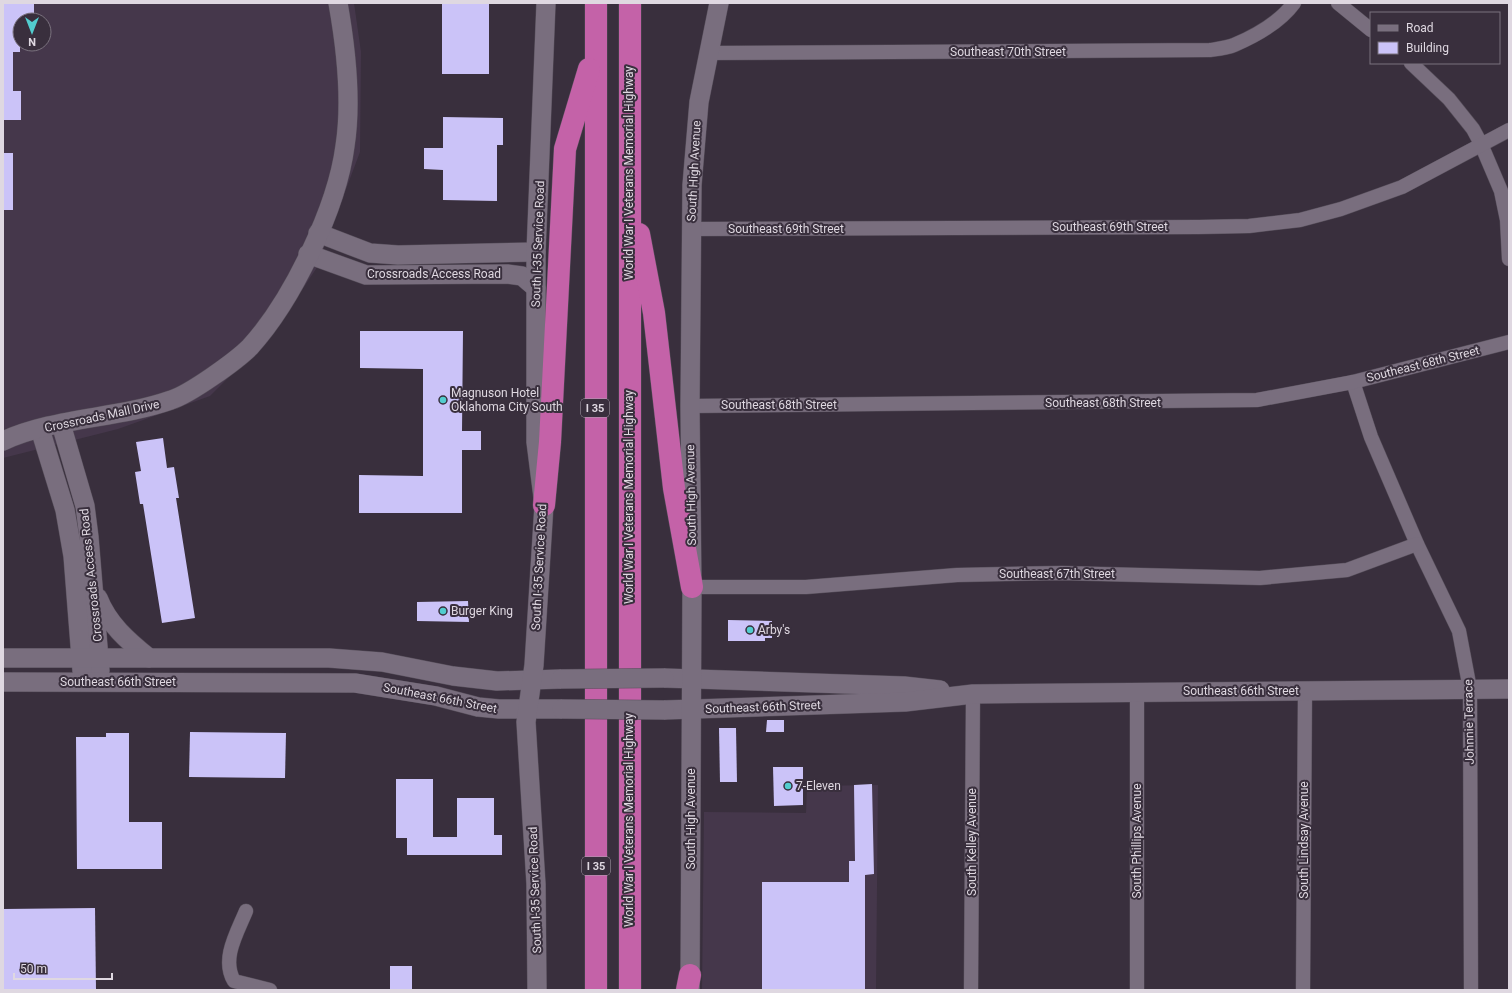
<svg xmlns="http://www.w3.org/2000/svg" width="1512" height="993" font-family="Roboto,sans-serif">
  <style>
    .built { fill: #45374b; fill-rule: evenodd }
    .building { fill: #cbc3f8 }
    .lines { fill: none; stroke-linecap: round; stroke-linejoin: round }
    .street-casing { stroke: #554d59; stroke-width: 15 }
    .secondary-casing { stroke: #554d59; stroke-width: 20 }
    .highway-casing { stroke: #554d59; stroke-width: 23 }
    .street { stroke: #796e7e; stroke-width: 14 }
    .secondary { stroke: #796e7e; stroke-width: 19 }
    .highway { stroke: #c462a8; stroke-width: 22 }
    .secondary-bridge-casing { stroke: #554d59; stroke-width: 20; stroke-linecap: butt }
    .secondary-bridge { stroke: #796e7e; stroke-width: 19 }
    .poi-dot { fill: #52cdcf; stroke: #392f3d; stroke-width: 1.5 }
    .labels { text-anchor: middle; stroke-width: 4; stroke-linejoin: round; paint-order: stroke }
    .shield { fill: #392f3d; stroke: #ada5b0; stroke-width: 1 }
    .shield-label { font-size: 11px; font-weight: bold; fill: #dfd8e1 }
    .street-label { font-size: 12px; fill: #dfd8e1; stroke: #392f3d }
    .poi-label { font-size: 12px; fill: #dfd8e1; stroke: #392f3d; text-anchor: start }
  </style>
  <rect width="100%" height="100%" fill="#392f3d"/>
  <g class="built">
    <path d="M3,3h351l7,49 -1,100 -44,117 -44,65 -62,62 -92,33 -115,29zM20,20h24v24h-24z"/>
    <polygon points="878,785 876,990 702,990 704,812 806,813 807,786"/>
  </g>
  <g class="building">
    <polygon points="3,3 34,3 34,20 20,20 20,52 13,52 13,91 21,91 21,120 3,120"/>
    <rect x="442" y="3" width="47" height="71"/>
    <polygon points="443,117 503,118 503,145 497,145 497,201 443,200 443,170 424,169 424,148 443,148"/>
    <rect x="3" y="153" width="10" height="57"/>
    <polygon points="360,331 463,331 462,431 481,431 481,450 462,450 462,513 359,513 359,475 423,476 423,369 360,368"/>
    <polygon points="163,438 167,468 174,467 179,498 176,498 195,618 162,623 143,504 140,504 135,472 141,471 136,442"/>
    <polygon points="468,601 469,622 417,621 417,602"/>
    <polygon points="728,620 772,621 772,638 765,638 765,641 728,641"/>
    <polygon points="767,720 784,720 784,732 766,732"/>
    <polygon points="719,728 736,728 737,782 720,782"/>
    <polygon points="190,732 286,733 285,778 189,777"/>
    <polygon points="106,733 129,733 129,822 162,822 162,869 77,869 76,737 106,737"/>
    <polygon points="773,767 803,767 803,805 774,806"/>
    <polygon points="396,779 433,779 433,837 457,837 457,798 494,798 494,835 502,835 502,855 407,855 407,838 396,838"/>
    <polygon points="872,784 874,874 865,875 865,990 762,990 762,882 849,882 849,861 855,861 854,785"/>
    <polygon points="95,908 96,990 3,990 3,909"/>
    <rect x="390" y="966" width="22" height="24"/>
  </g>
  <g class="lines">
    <defs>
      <g id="street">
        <polyline points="1338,3 1371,30"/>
        <path d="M707,53l503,-3c7,-1 17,-2 24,-5 21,-9 46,-23 60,-42"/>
        <polyline points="1411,63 1449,99 1473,129 1481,144 1501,191 1507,220 1509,259"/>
        <polyline points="691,229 1199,227 1249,226 1300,220 1341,209 1402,187 1509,130"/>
        <polyline points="1353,382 1371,437 1417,544 1459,631 1470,689 1471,990"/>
        <polyline points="690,406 1257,400 1353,382 1509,342"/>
        <polyline points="692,587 806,587 957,575 1061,573 1260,578 1347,570 1417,544"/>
        <polyline points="1137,691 1137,990"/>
        <path d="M246,911c-9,22 -25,48 -12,70l36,9"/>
        <polyline points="971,990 973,694"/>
        <polyline points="1303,990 1305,690"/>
      </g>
      <g id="secondary">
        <polyline points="318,233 370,253 398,255 536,252"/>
        <polyline points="308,254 366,275 507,274 522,276 536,288"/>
        <polyline points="61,424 85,506 89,537 100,671"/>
        <polyline points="40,429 65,510 73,556 82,671"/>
        <path d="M3,441c52,-24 114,-22 168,-41 19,-6 65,-39 79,-53 42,-46 87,-139 95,-201 7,-45 1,-98 -7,-143"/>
        <path d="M98,598c10,26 30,43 51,60"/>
        <polyline points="3,658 329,658 382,662 453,676 497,681 561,679"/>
        <polyline points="664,678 904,686 940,690"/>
        <polyline points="3,682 355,683 436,696 478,707 499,709 562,709"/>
        <polyline points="664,710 905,702 973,694 1509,689"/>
        <polyline points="537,990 536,884 526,722 534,665 544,505 536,442 536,252 546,3"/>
        <polyline points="690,990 692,587 690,406 692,185 699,102 719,3"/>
      </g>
      <g id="highway">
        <polyline points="596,3 596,990"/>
        <polyline points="630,3 630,990"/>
        <polyline points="639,234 654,313 674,488 692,587"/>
        <polyline points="544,505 550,442 565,149 589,69"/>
        <polyline points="687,990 690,975"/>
      </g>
    </defs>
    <use href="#street" class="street-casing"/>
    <use href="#secondary" class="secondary-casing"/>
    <use href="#highway" class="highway-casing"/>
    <use href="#street" class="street"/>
    <use href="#secondary" class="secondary"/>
    <use href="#highway" class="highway"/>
    <defs>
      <g id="secondary-bridge">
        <polyline points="561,679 664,678"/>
        <polyline points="562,709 664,710"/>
      </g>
    </defs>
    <use href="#secondary-bridge" class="secondary-bridge-casing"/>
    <use href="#secondary-bridge" class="secondary-bridge"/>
  </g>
  <g class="poi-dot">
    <circle cx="443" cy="400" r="4"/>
    <circle cx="443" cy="611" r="4"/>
    <circle cx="750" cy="630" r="4"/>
    <circle cx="788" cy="786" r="4"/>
  </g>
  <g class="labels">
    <g class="shield">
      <rect x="581" y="399" width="28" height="18" rx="3"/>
      <rect x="582" y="857" width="28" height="18" rx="3"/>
    </g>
    <g class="shield-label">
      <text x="595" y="412">I 35</text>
      <text x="596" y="870">I 35</text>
    </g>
    <g class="street-label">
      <text x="1008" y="56">Southeast 70th Street</text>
      <text transform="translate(694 171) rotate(-87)" y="4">South High Avenue</text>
      <text transform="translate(629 173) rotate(-90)" y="4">World War I Veterans Memorial Highway</text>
      <text x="1110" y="231">Southeast 69th Street</text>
      <text x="786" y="233">Southeast 69th Street</text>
      <text transform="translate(538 244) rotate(-88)" y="4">South I-35 Service Road</text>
      <text x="434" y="278">Crossroads Access Road</text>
      <text transform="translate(1423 364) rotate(-14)" y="4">Southeast 68th Street</text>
      <text x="1103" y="407">Southeast 68th Street</text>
      <text x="779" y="409">Southeast 68th Street</text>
      <text transform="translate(102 416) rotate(-12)" y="4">Crossroads Mall Drive</text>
      <text transform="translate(691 495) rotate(-91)" y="4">South High Avenue</text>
      <text transform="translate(629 497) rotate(-90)" y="4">World War I Veterans Memorial Highway</text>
      <text transform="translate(539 567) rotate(-87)" y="4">South I-35 Service Road</text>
      <text x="1057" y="578">Southeast 67th Street</text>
      <text transform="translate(91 575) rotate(-96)" y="4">Crossroads Access Road</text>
      <text x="118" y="686">Southeast 66th Street</text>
      <text x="1241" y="695">Southeast 66th Street</text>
      <text transform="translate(440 698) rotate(11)" y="4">Southeast 66th Street</text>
      <text transform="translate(763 707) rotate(-2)" y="4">Southeast 66th Street</text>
      <text transform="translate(1469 722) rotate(-91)" y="4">Johnnie Terrace</text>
      <text transform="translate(691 819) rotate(-90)" y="4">South High Avenue</text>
      <text transform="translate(629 820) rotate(-90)" y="4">World War I Veterans Memorial Highway</text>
      <text transform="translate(1304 840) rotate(-90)" y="4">South Lindsay Avenue</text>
      <text transform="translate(1137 841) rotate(-90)" y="4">South Phillips Avenue</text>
      <text transform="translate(972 842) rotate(-90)" y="4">South Kelley Avenue</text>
      <text transform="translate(535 890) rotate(-92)" y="4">South I-35 Service Road</text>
    </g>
    <g class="poi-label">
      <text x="451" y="397">Magnuson Hotel<tspan x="451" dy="14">Oklahoma City South</tspan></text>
      <text x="451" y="615">Burger King</text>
      <text x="758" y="634">Arby's</text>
      <text x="796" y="790">7-Eleven</text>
    </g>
  </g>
  <rect width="1512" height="993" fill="none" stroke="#dfd8e1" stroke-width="8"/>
  <rect x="1370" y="12" width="130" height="52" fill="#392f3d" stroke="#7b737f"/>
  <rect x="1378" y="25" width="20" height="6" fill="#796e7e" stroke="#7b737f"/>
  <text x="1406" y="32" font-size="12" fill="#dfd8e1">Road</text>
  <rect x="1378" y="42" width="20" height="12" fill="#cbc3f8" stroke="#7b737f"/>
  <text x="1406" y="52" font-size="12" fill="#dfd8e1">Building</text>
  <g transform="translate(32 32) rotate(180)"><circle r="19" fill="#392f3d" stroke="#7b737f"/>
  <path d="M0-3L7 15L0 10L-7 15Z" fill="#52cdcf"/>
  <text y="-6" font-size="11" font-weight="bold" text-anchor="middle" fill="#dfd8e1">N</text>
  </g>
  <path d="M14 973v6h98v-6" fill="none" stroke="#dfd8e1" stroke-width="2"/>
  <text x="20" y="973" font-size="12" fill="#dfd8e1" stroke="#392f3d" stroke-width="3" paint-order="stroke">50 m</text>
</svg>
